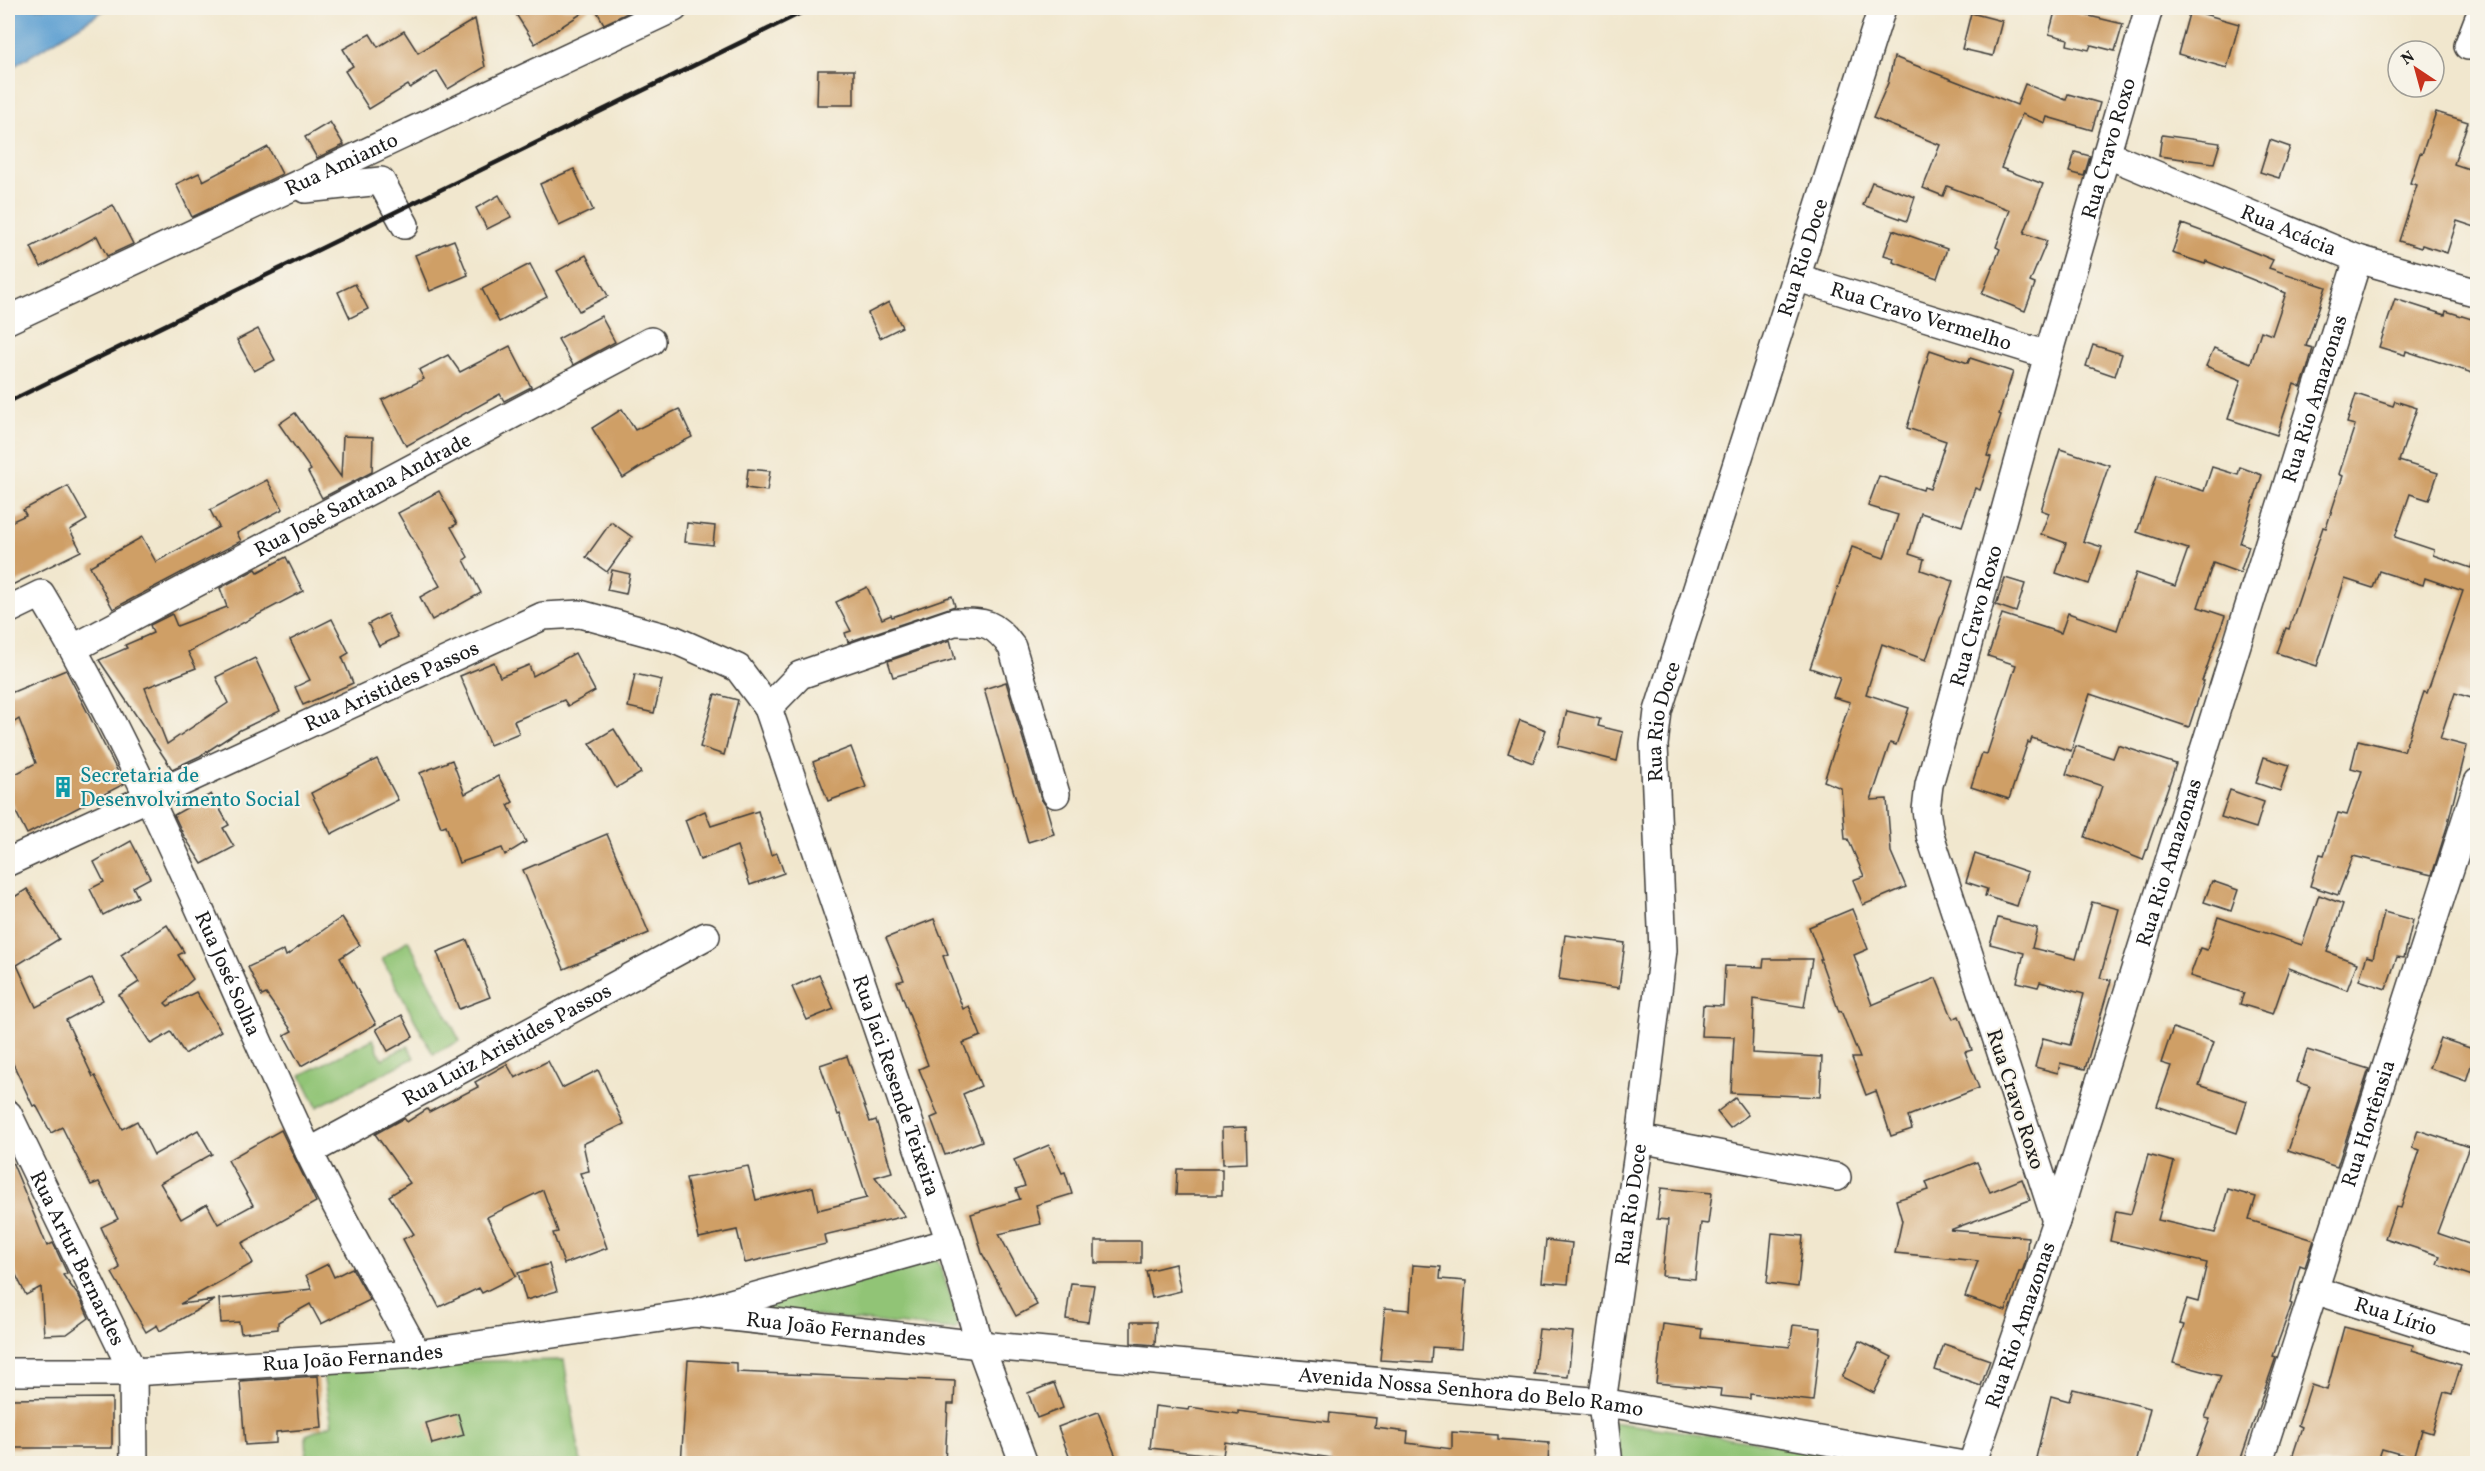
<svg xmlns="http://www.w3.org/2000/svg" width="2485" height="1471" font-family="Vollkorn,serif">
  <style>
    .green { fill: #91c476; stroke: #567049; stroke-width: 1.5 }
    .water { fill: #5fa0d2; stroke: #3e5e77; stroke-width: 1.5 }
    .building { fill: #cf9f66 }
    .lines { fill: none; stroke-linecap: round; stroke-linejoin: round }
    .minor-casing { stroke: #3c3a37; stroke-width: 30 }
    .minor { stroke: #fff; stroke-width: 27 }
    .rail { stroke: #1c1c1c; stroke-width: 4.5 }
    .labels { text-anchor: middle; stroke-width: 4.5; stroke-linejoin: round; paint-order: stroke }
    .street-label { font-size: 21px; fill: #1c1c1c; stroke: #f7f3e8 }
    .culture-label { font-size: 21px; fill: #0d838f; stroke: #f7f3e8; text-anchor: start }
  </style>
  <rect width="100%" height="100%" fill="#f7f3e8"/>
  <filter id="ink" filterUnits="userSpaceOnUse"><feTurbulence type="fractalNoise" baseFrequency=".0167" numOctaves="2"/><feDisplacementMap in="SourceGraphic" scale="12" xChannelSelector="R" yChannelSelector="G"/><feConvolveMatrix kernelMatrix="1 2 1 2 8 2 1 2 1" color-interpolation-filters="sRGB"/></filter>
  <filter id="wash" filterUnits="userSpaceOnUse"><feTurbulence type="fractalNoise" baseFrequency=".008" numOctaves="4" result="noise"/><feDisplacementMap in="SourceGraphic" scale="24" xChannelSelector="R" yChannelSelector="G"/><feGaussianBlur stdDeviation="1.35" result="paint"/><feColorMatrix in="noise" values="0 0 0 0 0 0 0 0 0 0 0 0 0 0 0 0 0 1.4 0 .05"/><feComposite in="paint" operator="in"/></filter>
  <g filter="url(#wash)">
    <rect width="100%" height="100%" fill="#f1e7ce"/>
    <g class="green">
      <polygon points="408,940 460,1041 433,1054 382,959"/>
      <polygon points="373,1039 382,1059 408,1046 414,1058 317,1107 301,1075"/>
      <polygon points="933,1256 939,1263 960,1323 955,1330 766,1311 755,1300"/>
      <polygon points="564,1360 581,1463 307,1463 306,1435 332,1424 321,1364"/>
      <polygon points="1611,1422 1874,1457 1875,1463 1615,1463"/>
    </g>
    <polygon class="water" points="8,8 108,8 8,70"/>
    <g id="blocks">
      <g class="building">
        <polygon points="512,8 590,8 535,44"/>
        <polygon points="595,8 638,8 604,24"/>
        <polygon points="2056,8 2123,24 2115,51 2091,45 2089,50 2067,45 2068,39 2049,34"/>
        <polygon points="2190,10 2239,24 2227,68 2178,54"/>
        <polygon points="1971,13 2002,21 1993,56 1962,49"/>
        <polygon points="475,19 485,67 448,89 437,71 410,88 408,85 369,109 345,71 353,66 343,49 370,34 378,47 404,31 418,53"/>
        <polygon points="1894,57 2017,105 2025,84 2066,100 2068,94 2100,103 2092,130 2047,117 2045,123 2022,114 2001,168 2043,184 2024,233 2047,241 2030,282 2035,284 2025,311 1982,294 2000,249 1996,247 2010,210 1947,186 1943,196 1923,188 1940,145 1873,118 1888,83"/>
        <polygon points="818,70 854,70 854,105 817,105"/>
        <polygon points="2436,112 2468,122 2454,164 2478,172 2478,228 2457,221 2447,253 2422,245 2421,248 2399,241 2417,185 2410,183 2420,153 2422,154"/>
        <polygon points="330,122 344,145 317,158 305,137"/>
        <polygon points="2162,135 2220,143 2214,163 2159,156"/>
        <polygon points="2270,140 2290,147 2279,178 2260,172"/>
        <polygon points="268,147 282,174 192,217 176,184 199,173 203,181"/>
        <polygon points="2075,152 2090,156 2084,176 2069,172"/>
        <polygon points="574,169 593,210 559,226 540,184"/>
        <polygon points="1872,182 1915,197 1907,221 1863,205"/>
        <polygon points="499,195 511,217 487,229 476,208"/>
        <polygon points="113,205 133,244 107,256 97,236 41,267 31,247"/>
        <polygon points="2182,224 2215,236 2273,260 2269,268 2326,287 2306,346 2313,348 2307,370 2301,387 2294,384 2277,435 2228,419 2241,380 2206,366 2214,348 2251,363 2261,331 2272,335 2286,293 2206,261 2205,264 2172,253"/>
        <polygon points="1893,230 1947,249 1937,278 1893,262 1894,258 1884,255"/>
        <polygon points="454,240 468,275 430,291 415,255"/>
        <polygon points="586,255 608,296 579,311 557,271"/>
        <polygon points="530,264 547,297 499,322 482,289"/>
        <polygon points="355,284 368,309 350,318 338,292"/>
        <polygon points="2395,299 2445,315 2446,311 2478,321 2478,375 2406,351 2405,355 2379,347"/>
        <polygon points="889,302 902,327 880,338 868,313"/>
        <polygon points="601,316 615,342 573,365 558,339"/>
        <polygon points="258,329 275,360 254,371 237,340"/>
        <polygon points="2093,345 2122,354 2115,376 2086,366"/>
        <polygon points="510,346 531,387 504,401 500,394 406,446 382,400 424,379 419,370 448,355 460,372"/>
        <polygon points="1930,350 1968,363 1970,358 2013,372 1999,414 2001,415 1987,456 1991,457 1980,490 1975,488 1962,526 1921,513 1909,554 1924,559 1921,570 1953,581 1926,660 1882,644 1866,694 1909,708 1896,745 1890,743 1871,800 1887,799 1891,852 1906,887 1863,905 1853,880 1864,876 1848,839 1845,839 1841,788 1824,781 1850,702 1833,697 1840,678 1810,668 1852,547 1884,558 1898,515 1868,506 1879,476 1923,490 1924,487 1930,489 1946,441 1907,428"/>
        <polygon points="2356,394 2393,406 2395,401 2417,408 2399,461 2438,473 2429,500 2410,494 2395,537 2434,550 2433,555 2471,568 2474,557 2478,558 2478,700 2455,693 2440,739 2467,746 2447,827 2432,875 2353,856 2338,895 2310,886 2320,854 2324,855 2338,813 2347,815 2362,771 2351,768 2358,740 2404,751 2424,692 2427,693 2463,591 2425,578 2423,585 2379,571 2373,588 2345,579 2317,666 2277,653 2286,628 2289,629 2323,527 2326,528 2343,476 2339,474 2355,425 2347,423"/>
        <polygon points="622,409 635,430 679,409 692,437 652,457 653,459 623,478 592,428"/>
        <polygon points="295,413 341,477 343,436 373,437 372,472 322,498 308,472 311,470 279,424"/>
        <polygon points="2060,449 2109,465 2083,541 2102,547 2089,584 2056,573 2066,543 2041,534 2049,513 2041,510"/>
        <polygon points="2212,467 2238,475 2240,467 2262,475 2240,543 2249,546 2240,573 2213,563 2198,607 2225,616 2202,681 2204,681 2189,727 2090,694 2071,751 2032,738 2030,743 2028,742 2009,799 1971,787 1982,753 1987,754 2016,665 1988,656 2002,614 2061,633 2068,613 2117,630 2136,573 2175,586 2188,549 2137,532 2156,476 2204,491"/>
        <polygon points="748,469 770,471 767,491 746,488"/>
        <polygon points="267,480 283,509 237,533 241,541 113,609 90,566 142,537 156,562 219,527 210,510"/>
        <polygon points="68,486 87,520 70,530 81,551 8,587 8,523 26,515 23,510"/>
        <polygon points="439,491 457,524 451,527 468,557 464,560 481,593 432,620 420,597 440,586 398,513"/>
        <polygon points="611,522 632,537 607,572 586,557"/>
        <polygon points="687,523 715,526 713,545 685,542"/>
        <polygon points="286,557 303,591 188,652 196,668 145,688 167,744 228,703 216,677 255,658 280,711 240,730 200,756 172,769 99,660 127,648 125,645 153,633 150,625 172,614 177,626 227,607 220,588 256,569 258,572"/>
        <polygon points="612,570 630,574 626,594 607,590"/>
        <polygon points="2005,578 2025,584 2016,612 1996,605"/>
        <polygon points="867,587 882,619 891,615 892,617 952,596 955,606 848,642 845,633 851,631 836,602"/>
        <polygon points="387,614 398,637 379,646 368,624"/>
        <polygon points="332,619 349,653 342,657 353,683 303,705 295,687 310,680 290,640"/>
        <polygon points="950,640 955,659 893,677 888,661"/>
        <polygon points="575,653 595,691 568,706 564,700 514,721 519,733 490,745 460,676 494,662 500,677 529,665 533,676"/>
        <polygon points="66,670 124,784 27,834 8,796 8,778 36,763 19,719 8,726 8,694"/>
        <polygon points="635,674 662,680 654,713 628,707"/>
        <polygon points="1006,682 1041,799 1046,806 1054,834 1028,842 984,689"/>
        <polygon points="715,694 738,700 724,755 700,747"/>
        <polygon points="1567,711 1600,719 1598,726 1623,732 1617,761 1558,746"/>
        <polygon points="1520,720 1546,730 1533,763 1508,753"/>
        <polygon points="614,729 641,773 616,788 590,743"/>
        <polygon points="2118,745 2176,764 2143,860 2085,837 2102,786 2066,774 2076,746 2113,758"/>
        <polygon points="851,747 866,787 828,801 813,762"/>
        <polygon points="2264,757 2289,765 2280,791 2256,783"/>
        <polygon points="377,759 398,800 331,834 311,793"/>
        <polygon points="452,760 465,794 498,776 513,802 508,805 526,842 505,855 502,848 459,863 446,825 441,827 420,773"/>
        <polygon points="2230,790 2264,802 2256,828 2221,817"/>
        <polygon points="211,794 229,825 223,828 234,847 202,864 184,836 174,815"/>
        <polygon points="705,811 711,826 758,811 771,855 777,853 784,873 750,885 737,846 700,860 685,820"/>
        <polygon points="607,834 649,933 564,969 523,870"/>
        <polygon points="131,841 150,878 133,887 138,897 103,915 90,889 104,882 94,862"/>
        <polygon points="1975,854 2028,872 2017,906 1985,896 1987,889 1966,882"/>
        <polygon points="2212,881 2238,890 2231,911 2204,902"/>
        <polygon points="27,889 59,939 17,965 36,1007 92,978 103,1000 66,1020 93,1077 95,1076 122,1129 137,1121 154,1155 198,1130 212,1154 160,1183 181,1219 207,1204 218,1224 253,1205 228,1160 281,1130 316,1202 242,1243 253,1263 180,1304 215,1300 160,1331 157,1325 146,1332 112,1273 120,1268 101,1227 118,1219 99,1182 91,1185 62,1127 51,1133 36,1105 33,1106 8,1053 8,901"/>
        <polygon points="2319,895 2343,904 2327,952 2357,963 2347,990 2289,968 2273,1014 2240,1004 2244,993 2190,976 2200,948 2207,950 2218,917 2302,945"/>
        <polygon points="2092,902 2119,909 2100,978 2111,980 2085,1069 2060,1063 2058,1073 2035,1067 2043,1038 2070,1045 2084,994 2040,982 2038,987 2017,982 2024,953 1990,944 1998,918 2037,928 2032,948 2076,959"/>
        <polygon points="1852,909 1868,949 1854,955 1872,1005 1936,978 1953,1019 1959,1016 1972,1050 1965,1052 1979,1088 1908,1116 1912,1129 1891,1136 1876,1091 1866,1095 1852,1058 1860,1058 1841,1011 1839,1012 1820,959 1822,959 1809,927"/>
        <polygon points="2384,912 2413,920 2404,958 2397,957 2386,989 2359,980 2367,956 2373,958"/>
        <polygon points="342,917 360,945 340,958 376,1024 301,1066 284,1035 292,1031 266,994 262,996 248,967 284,950 286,956"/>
        <polygon points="934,919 948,954 943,956 963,1009 969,1006 981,1036 963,1043 981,1086 963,1094 982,1141 945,1155 931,1118 938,1115 919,1069 928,1065 897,982 904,980 886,938"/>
        <polygon points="167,925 184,952 178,955 193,979 165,1003 168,1006 196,992 221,1031 185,1054 171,1032 151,1044 119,995 139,982 121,955"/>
        <polygon points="1565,935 1625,943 1619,988 1559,979"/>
        <polygon points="467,940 490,997 459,1009 437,952"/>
        <polygon points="1764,959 1812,959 1804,1007 1754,999 1752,1053 1822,1057 1820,1097 1731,1093 1734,1037 1701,1036 1703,1005 1723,1006 1725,966 1763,967"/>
        <polygon points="819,975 834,1009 807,1020 792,987"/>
        <polygon points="402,1015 413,1037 388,1051 376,1029"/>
        <polygon points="2173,1028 2214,1042 2199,1085 2247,1101 2237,1133 2157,1106 2171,1066 2161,1063"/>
        <polygon points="2440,1038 2476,1050 2466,1081 2429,1068"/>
        <polygon points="2307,1050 2369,1069 2337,1167 2288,1151 2310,1086 2297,1082"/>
        <polygon points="847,1056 870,1122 876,1120 892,1172 875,1177 905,1216 824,1235 826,1244 745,1263 737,1230 699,1238 686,1178 748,1166 756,1200 813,1187 818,1210 867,1198 840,1114 838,1115 820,1065"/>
        <polygon points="548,1061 562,1088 598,1070 624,1124 583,1144 589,1171 580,1173 607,1248 564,1264 553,1233 558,1232 543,1190 487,1217 516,1276 482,1293 479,1288 439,1307 403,1239 414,1234 389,1196 410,1183 375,1134 404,1118 407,1122 427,1109 429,1112 478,1087 475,1082 507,1064 515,1078"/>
        <polygon points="1735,1098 1748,1115 1730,1128 1717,1112"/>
        <polygon points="1246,1127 1247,1163 1223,1164 1222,1128"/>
        <polygon points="2418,1130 2469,1147 2437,1233 2478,1247 2478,1278 2437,1264 2440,1256 2385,1238 2396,1207 2401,1208 2420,1150 2412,1148"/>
        <polygon points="1049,1145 1062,1173 1065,1172 1072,1194 1036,1205 1041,1224 999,1234 1037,1305 1016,1316 982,1253 971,1214 1020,1199 1016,1189 1025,1186 1014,1160"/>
        <polygon points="8,1152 47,1246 53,1243 67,1273 63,1275 80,1298 89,1318 67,1334 44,1335 41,1287 26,1295 8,1259"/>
        <polygon points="2148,1155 2174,1162 2158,1220 2215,1233 2228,1189 2256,1197 2249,1220 2314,1240 2305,1267 2300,1265 2290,1303 2292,1304 2273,1356 2276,1357 2239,1464 2193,1464 2210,1419 2205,1418 2221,1376 2173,1363 2184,1325 2179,1324 2187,1299 2198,1302 2207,1263 2110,1241 2116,1211 2131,1214"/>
        <polygon points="1977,1162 1990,1192 2022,1179 2030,1200 1950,1230 2028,1237 2026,1260 2022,1272 2019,1272 2006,1311 1965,1297 1978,1261 1895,1253 1902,1221 1896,1200 1929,1190 1926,1182"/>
        <polygon points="1177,1169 1222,1169 1222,1195 1176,1195"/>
        <polygon points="1661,1188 1712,1193 1708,1224 1701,1223 1695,1279 1662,1276 1668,1220 1657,1219"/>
        <polygon points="1772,1233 1803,1236 1798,1287 1767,1283"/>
        <polygon points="1546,1240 1572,1243 1568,1284 1542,1282"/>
        <rect x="1095" y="1241" width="46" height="22"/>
        <polygon points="328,1264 334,1277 352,1268 370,1300 321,1324 310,1304 278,1322 278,1329 241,1333 239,1322 221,1323 219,1299 312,1289 306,1275"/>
        <polygon points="549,1264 557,1291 526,1300 518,1273"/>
        <polygon points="1175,1264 1181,1291 1152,1298 1146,1271"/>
        <polygon points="1413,1265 1441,1267 1440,1279 1466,1281 1461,1349 1432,1347 1431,1363 1380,1360 1385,1308 1410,1310"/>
        <polygon points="1071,1283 1094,1285 1088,1322 1066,1319"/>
        <polygon points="1131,1322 1156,1322 1155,1345 1131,1343"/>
        <polygon points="1663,1324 1702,1329 1701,1338 1790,1347 1793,1325 1821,1328 1813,1401 1750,1394 1750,1399 1720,1396 1721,1389 1656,1383"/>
        <polygon points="2344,1327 2413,1345 2412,1350 2461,1365 2452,1394 2444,1392 2432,1433 2422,1430 2414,1458 2382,1449 2377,1464 2290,1464 2302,1427 2298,1425 2311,1385 2327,1390"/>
        <polygon points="1539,1329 1573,1332 1568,1377 1534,1374"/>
        <polygon points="1860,1341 1892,1357 1874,1393 1842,1377"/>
        <polygon points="1944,1344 1990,1360 1981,1386 1935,1370"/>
        <polygon points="688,1360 737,1363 737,1372 955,1381 954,1404 948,1404 945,1464 681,1464"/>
        <polygon points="318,1376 322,1428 276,1432 276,1443 245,1445 240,1381"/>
        <polygon points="1054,1383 1063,1408 1037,1418 1028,1393"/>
        <polygon points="2073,1389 2150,1408 2136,1464 2059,1464 2036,1458 2051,1396 2069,1401"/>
        <polygon points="112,1398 112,1448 8,1448 8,1399"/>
        <polygon points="1155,1406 1189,1410 1190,1407 1238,1414 1238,1411 1329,1422 1330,1413 1376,1418 1375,1428 1408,1432 1407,1443 1452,1449 1452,1432 1498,1435 1498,1439 1549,1443 1548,1464 1331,1464 1331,1458 1225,1442 1223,1456 1150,1448"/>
        <polygon points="1098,1412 1119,1464 1072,1464 1058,1427"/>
        <polygon points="458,1414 464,1435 432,1444 426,1423"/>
      </g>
    </g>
  </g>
  <g filter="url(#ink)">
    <use href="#blocks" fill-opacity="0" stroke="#3c3a37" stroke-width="1.5"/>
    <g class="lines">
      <defs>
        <g id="minor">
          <polyline points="2468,46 2478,20"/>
          <path id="s1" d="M2106,154l252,105 120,34"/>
          <polyline points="305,189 381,181 405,225"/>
          <path id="s2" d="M1795,277l253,78"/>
          <path id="s3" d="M8,320l666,-312"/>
          <path id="s4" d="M8,610l33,-16c106,176 179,370 267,556 33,69 73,136 109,204"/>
          <path id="s5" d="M74,648l577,-307"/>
          <path d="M768,708l32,-33 154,-53c31,0 39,-1 58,25l44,147"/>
          <path id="s6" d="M8,862l535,-246 37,-2 95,26 63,28 30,40 182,534 30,103 44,119"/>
          <path id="s7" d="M8,1114l125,258 1,92"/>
          <polyline points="1640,1139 1837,1177"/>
          <path id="s8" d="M309,1152l397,-216"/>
          <path id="s9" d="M2056,1221l-126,-386 -4,-25 3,-25 119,-430 101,-347"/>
          <path id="s10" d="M2314,1290l164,52"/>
          <path id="s11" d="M695,1313l285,32 622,57 356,62"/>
          <path id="s12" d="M8,1372h125l284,-18 278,-41 255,-71"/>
          <path id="s13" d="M1609,1464l-7,-62 38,-263 23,-189 -9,-205 4,-34 224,-703"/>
          <path id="s14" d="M1972,1464l84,-243 302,-962"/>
          <path id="s15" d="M2258,1464l220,-682"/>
        </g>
      </defs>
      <use href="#minor" class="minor-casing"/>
      <use href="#minor" class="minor"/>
      <polyline class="rail" points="8,402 811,8"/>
    </g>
  </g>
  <defs>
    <symbol id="building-bare" viewBox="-9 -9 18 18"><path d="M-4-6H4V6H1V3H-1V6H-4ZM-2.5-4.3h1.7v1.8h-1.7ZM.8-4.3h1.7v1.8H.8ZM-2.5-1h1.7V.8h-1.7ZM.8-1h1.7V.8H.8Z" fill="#0f9aa8" stroke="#f7f3e8" stroke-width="2.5" paint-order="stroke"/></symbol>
  </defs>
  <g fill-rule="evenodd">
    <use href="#building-bare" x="48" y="772" width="30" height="30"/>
  </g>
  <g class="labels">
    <g class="street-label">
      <text dy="7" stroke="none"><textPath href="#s9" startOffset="1118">Rua Cravo Roxo</textPath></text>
      <text dy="7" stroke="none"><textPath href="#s3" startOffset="368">Rua Amianto</textPath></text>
      <text dy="7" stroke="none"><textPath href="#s1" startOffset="198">Rua Acácia</textPath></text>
      <text dy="7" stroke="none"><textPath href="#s13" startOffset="1234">Rua Rio Doce</textPath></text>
      <text dy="7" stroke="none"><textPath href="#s2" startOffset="132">Rua Cravo Vermelho</textPath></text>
      <text dy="7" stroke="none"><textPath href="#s14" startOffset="1119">Rua Rio Amazonas</textPath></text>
      <text dy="7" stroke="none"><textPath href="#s5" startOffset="327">Rua José Santana Andrade</textPath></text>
      <text dy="7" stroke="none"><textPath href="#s9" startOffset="632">Rua Cravo Roxo</textPath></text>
      <text dy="7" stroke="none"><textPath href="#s6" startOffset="422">Rua Aristides Passos</textPath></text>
      <text dy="7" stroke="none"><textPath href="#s13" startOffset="748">Rua Rio Doce</textPath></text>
      <text dy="7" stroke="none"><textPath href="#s14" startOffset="633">Rua Rio Amazonas</textPath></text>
      <text dy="7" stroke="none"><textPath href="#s4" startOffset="460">Rua José Solha</textPath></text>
      <text dy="7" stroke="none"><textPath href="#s8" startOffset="225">Rua Luiz Aristides Passos</textPath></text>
      <text dy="7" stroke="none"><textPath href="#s6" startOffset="1242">Rua Jaci Resende Teixeira</textPath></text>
      <text transform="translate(2016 1099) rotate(72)" y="7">Rua Cravo Roxo</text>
      <text dy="7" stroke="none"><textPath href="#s15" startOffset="358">Rua Hortênsia</textPath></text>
      <text dy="7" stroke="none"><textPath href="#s13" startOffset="262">Rua Rio Doce</textPath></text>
      <text dy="7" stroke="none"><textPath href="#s7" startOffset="160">Rua Artur Bernardes</textPath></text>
      <text dy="7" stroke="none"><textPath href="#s10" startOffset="86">Rua Lírio</textPath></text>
      <text dy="7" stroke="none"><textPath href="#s14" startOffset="147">Rua Rio Amazonas</textPath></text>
      <text dy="7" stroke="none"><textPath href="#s11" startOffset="142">Rua João Fernandes</textPath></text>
      <text dy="7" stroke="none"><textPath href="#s12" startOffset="345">Rua João Fernandes</textPath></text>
      <text dy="7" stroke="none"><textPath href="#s11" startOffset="780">Avenida Nossa Senhora do Belo Ramo</textPath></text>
    </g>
    <g class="culture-label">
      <text x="80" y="782">Secretaria de<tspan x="80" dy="24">Desenvolvimento Social</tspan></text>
    </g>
  </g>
  <rect width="2485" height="1471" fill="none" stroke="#f7f3e8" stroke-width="30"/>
  <g transform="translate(2416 69) rotate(324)"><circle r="28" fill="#f7f3e8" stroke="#9f9d96" stroke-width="1.5"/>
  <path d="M0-4.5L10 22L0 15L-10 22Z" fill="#c8321e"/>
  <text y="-9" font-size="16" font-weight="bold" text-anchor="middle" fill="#1c1c1c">N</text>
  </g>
</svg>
